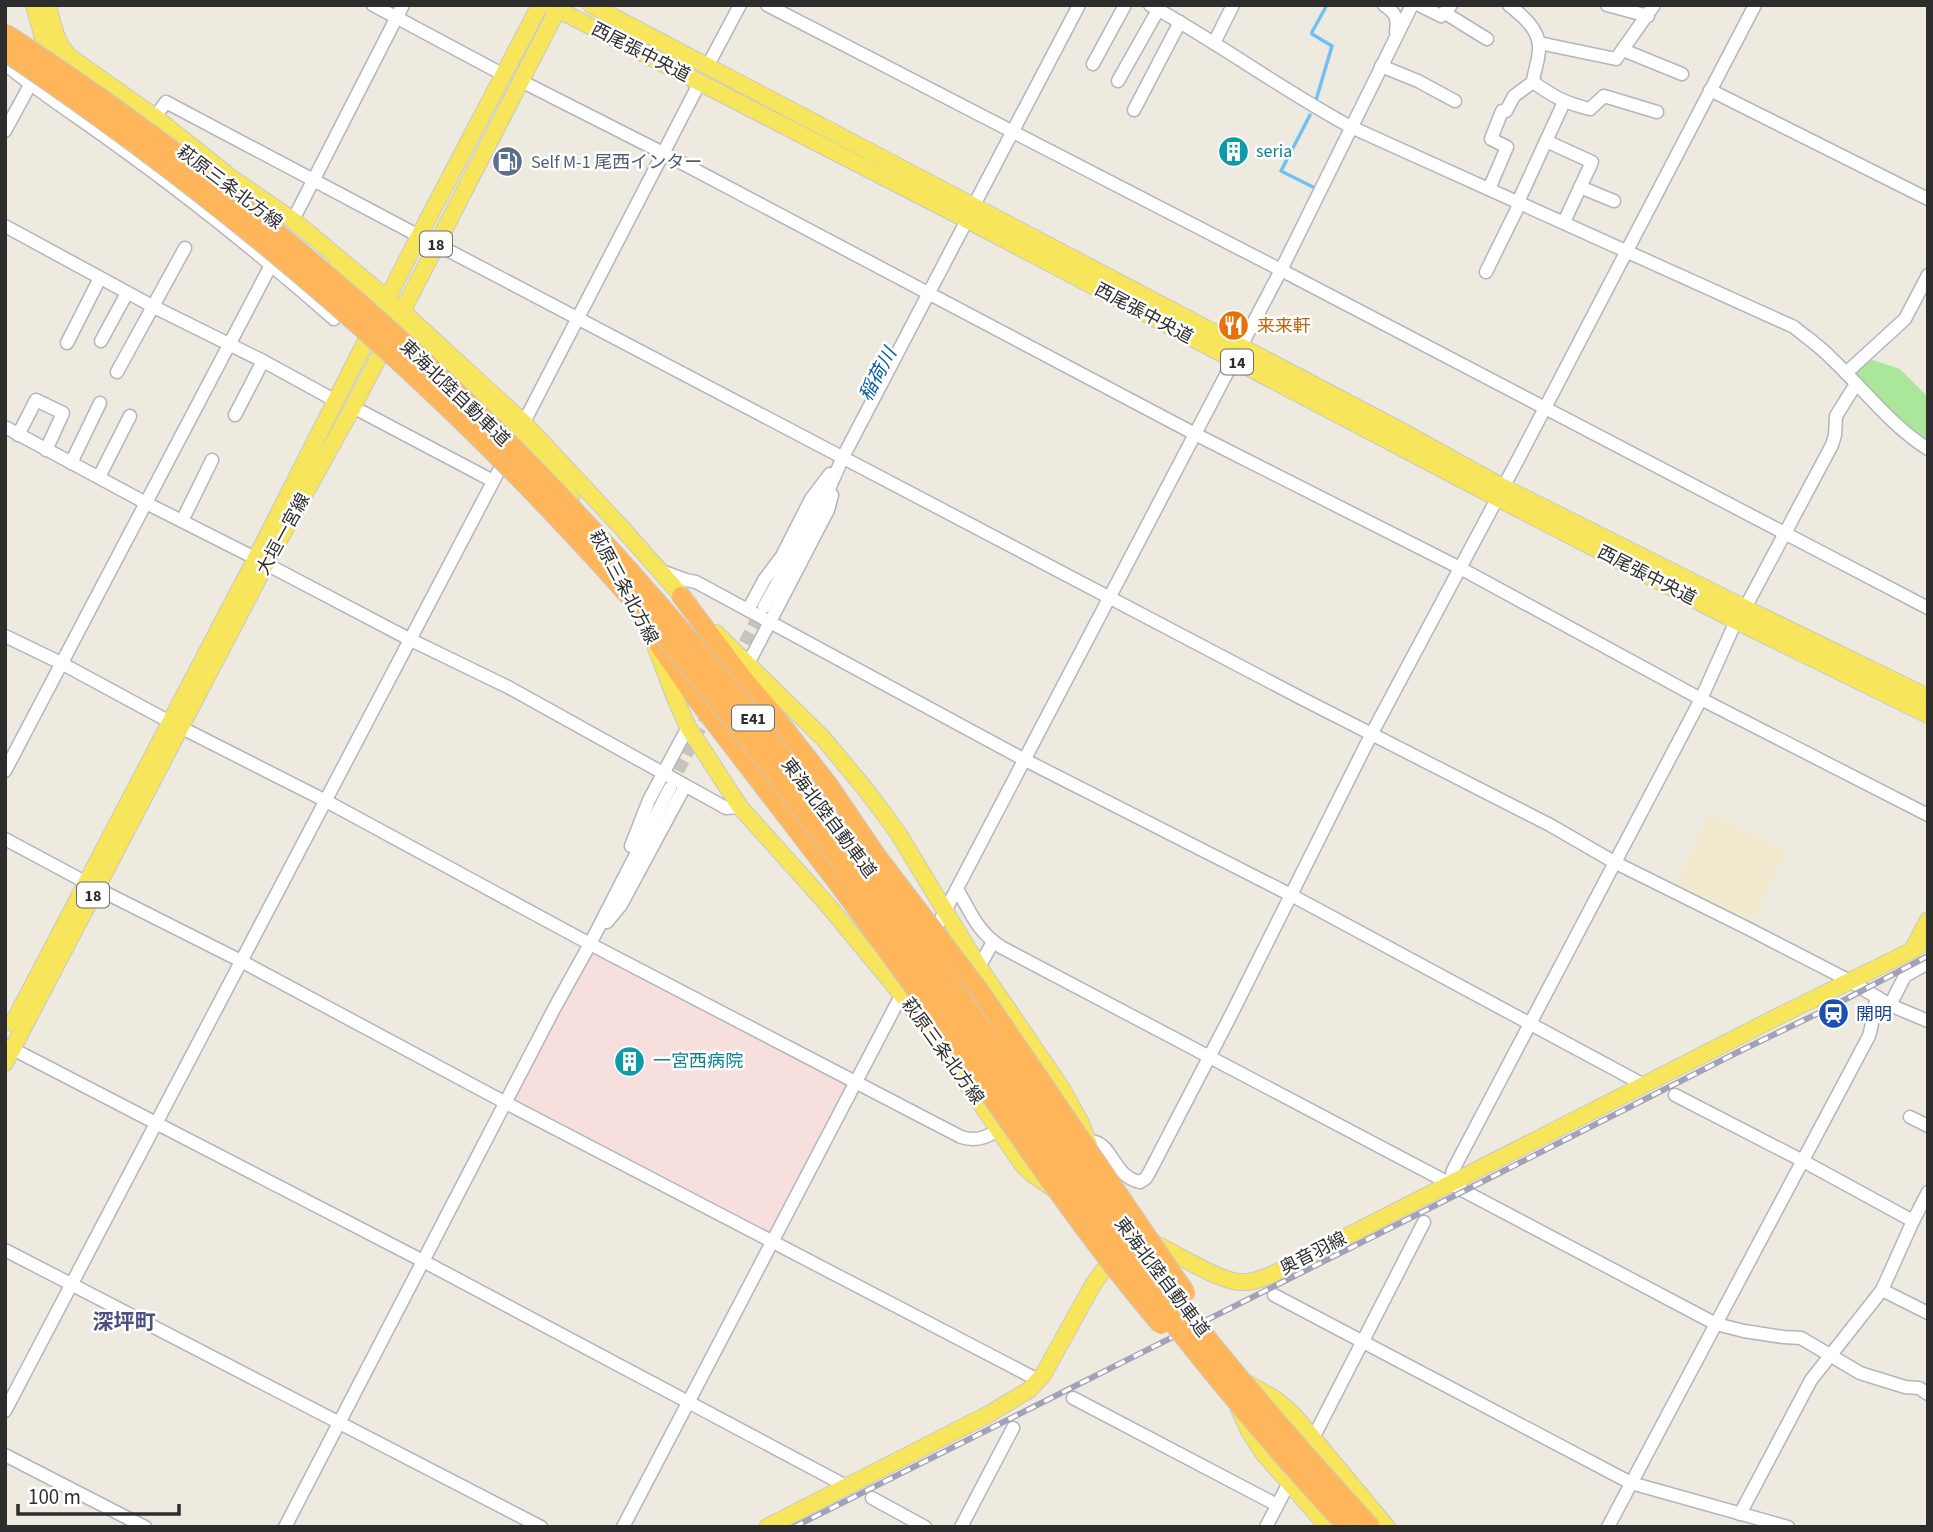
<svg xmlns="http://www.w3.org/2000/svg" width="1933" height="1532" font-family="'Source Sans 3','Noto Sans JP',sans-serif">
  <style>
    .education { fill: #f1eacf }
    .medical { fill: #f6dfdd }
    .green { fill: #abe79a }
    .lines { fill: none; stroke-linecap: round; stroke-linejoin: round }
    .stream { stroke: #6fc0f4; stroke-width: 3.5 }
    .minor-tunnel { stroke: #c8c4bc; stroke-width: 12; stroke-dasharray: 12 6; stroke-linecap: butt }
    .minor-casing { stroke: #b3b4c1; stroke-width: 15 }
    .major-casing { stroke: #c8c8c8; stroke-width: 18 }
    .highway-casing { stroke: #c8c8c8; stroke-width: 20 }
    .minor { stroke: #fff; stroke-width: 12 }
    .major { stroke: #f7e65c; stroke-width: 16 }
    .highway { stroke: #ffb65b; stroke-width: 18 }
    .rail-casing { stroke: #a1a2b8; stroke-width: 6 }
    .rail { stroke: #fff; stroke-width: 3.5; stroke-dasharray: 10; stroke-linecap: butt }
    .highway-bridge-casing { stroke: #c8c8c8; stroke-width: 20; stroke-linecap: butt }
    .highway-bridge { stroke: #ffb65b; stroke-width: 18 }
    .labels { text-anchor: middle; stroke-width: 5; stroke-linejoin: round; paint-order: stroke }
    .shield { fill: #fff; stroke: #6c6c6c; stroke-width: 2 }
    .shield-label { font-size: 16px; font-weight: bold; fill: #2d2d2d }
    .street-label { font-size: 18px; fill: #2d2d2d; stroke: #fff }
    .culture-label { font-size: 18px; fill: #0d838f; stroke: #fff; text-anchor: start }
    .service-label { font-size: 18px; fill: #4e5e75; stroke: #fff; text-anchor: start }
    .food-label { font-size: 18px; fill: #c56008; stroke: #fff; text-anchor: start }
    .transit-label { font-size: 18px; fill: #164399; stroke: #fff; text-anchor: start }
    .water-label { font-size: 19px; font-style: italic; fill: #075ca7; stroke: #fff }
    .quarter-label { font-size: 21px; font-weight: bold; fill: #4b4e81; stroke: #fff }
  </style>
  <rect width="100%" height="100%" fill="#efeae0"/>
  <polygon class="education" points="1709,813 1787,850 1749,929 1671,892"/>
  <polygon class="medical" points="592,953 848,1085 771,1236 513,1101"/>
  <polygon class="green" points="1864,357 1900,369 1928,397 1928,450 1846,373"/>
  <g class="lines">
    <g class="stream">
      <polyline points="1316,100 1332,46 1312,34 1312,32 1327,5"/>
      <polyline points="1310,115 1281,171 1313,187"/>
    </g>
    <polyline class="minor-tunnel" points="670,787 763,607"/>
    <defs>
      <g id="minor">
        <polyline points="373,5 504,75"/>
        <polyline points="767,5 1281,270 1928,608"/>
        <path d="M1150,5c69,38 132,85 201,122l443,200c13,11 27,20 38,32 33,31 58,66 96,90"/>
        <path d="M1384,5c12,8 14,13 12,27"/>
        <polyline points="1419,5 1441,16 1451,5"/>
        <path d="M1509,5c14,11 31,25 30,44 0,11 -5,22 -6,33 21,15 32,21 57,27l14,-13 53,16"/>
        <polyline points="1607,5 1648,16"/>
        <polyline points="1445,13 1487,39"/>
        <polyline points="1214,43 1233,5"/>
        <polyline points="1539,43 1616,59 1654,5"/>
        <polyline points="1623,50 1682,74"/>
        <path d="M5,64c39,32 81,58 121,88 72,52 141,108 208,167"/>
        <polyline points="1093,64 1125,5"/>
        <polyline points="1381,66 1418,81 1455,101"/>
        <polyline points="707,67 740,5"/>
        <polyline points="521,81 663,153 1195,434 1460,568 1701,699 1928,815"/>
        <polyline points="1118,81 1158,10"/>
        <polyline points="1710,90 1928,199"/>
        <polyline points="1134,110 1180,22"/>
        <polyline points="155,117 166,102 419,236"/>
        <polyline points="5,131 30,85"/>
        <polyline points="1546,141 1592,162 1564,222"/>
        <polyline points="1580,187 1614,201"/>
        <polyline points="1489,189 1507,147 1491,139 1502,111 1506,111 1514,96 1533,82"/>
        <polyline points="973,207 1079,5"/>
        <polyline points="293,220 403,5"/>
        <polyline points="5,226 154,307 263,361 336,401"/>
        <polyline points="436,244 1297,696 1550,825 1614,862 1749,929 1850,981 1890,1005 1928,1021"/>
        <polyline points="1486,272 1517,209 1518,202 1564,102"/>
        <polyline points="101,341 127,293"/>
        <polyline points="67,343 100,278"/>
        <polyline points="117,372 185,248"/>
        <polyline points="1846,373 1905,319 1928,275"/>
        <polyline points="353,407 493,481"/>
        <polyline points="235,415 263,361"/>
        <polyline points="5,427 146,503 249,555 411,640 508,687 726,808 740,807"/>
        <polyline points="521,428 700,82"/>
        <polyline points="18,435 36,400 63,413 46,450"/>
        <polyline points="71,463 100,403"/>
        <polyline points="99,477 130,416"/>
        <polyline points="182,521 212,460"/>
        <polyline points="662,571 686,580 696,582 1025,760 1291,895 1644,1085"/>
        <polyline points="764,607 829,489 843,457 967,220"/>
        <polyline points="1745,608 1832,445 1835,435 1836,416 1856,384"/>
        <polyline points="748,610 764,580 782,556 811,499 830,474"/>
        <polyline points="5,636 61,663 170,722"/>
        <polyline points="748,664 828,510 832,495"/>
        <path d="M180,727l146,74 264,143 371,193c18,6 30,-2 44,-12"/>
        <polyline points="5,771 271,265"/>
        <polyline points="5,839 102,891 241,961 506,1103 1038,1380"/>
        <polyline points="631,846 649,800 688,727"/>
        <path d="M957,889c14,24 20,42 44,58l715,377 28,7 39,6 18,1 59,35 45,14 14,1 9,6"/>
        <polyline points="607,922 621,905 685,786"/>
        <polyline points="931,938 1281,270 1412,5"/>
        <polyline points="979,967 993,942"/>
        <polyline points="1890,1005 1905,976 1928,963"/>
        <polyline points="5,1045 423,1261 848,1487"/>
        <polyline points="1675,1095 1803,1161 1913,1221"/>
        <polyline points="1910,1117 1928,1126"/>
        <path d="M1088,1141c25,-1 23,35 52,41l6,-4 3,-5 82,-158 140,-280 151,-283 233,-447"/>
        <polyline points="1450,1183 1453,1170 1701,699 1736,621"/>
        <polyline points="5,1250 541,1527"/>
        <polyline points="1882,1290 1928,1313"/>
        <polyline points="1274,1295 1631,1483 1788,1527"/>
        <polyline points="1073,1398 1277,1505"/>
        <polyline points="5,1411 506,457"/>
        <polyline points="1309,1446 1424,1222"/>
        <polyline points="5,1455 145,1527"/>
        <polyline points="872,1498 925,1527"/>
        <polyline points="1740,1514 1811,1380 1882,1290 1913,1221 1928,1192"/>
        <polyline points="285,1527 555,1007 590,944 670,788"/>
        <polyline points="623,1527 905,988"/>
        <polyline points="961,1527 1013,1428"/>
        <polyline points="1266,1527 1292,1477"/>
        <path d="M1608,1527l261,-491c4,-13 4,-26 8,-39"/>
      </g>
      <g id="major">
        <polyline points="34,5 46,49 66,67"/>
        <path d="M48,5c5,19 7,36 21,51l86,61 78,62 60,41 109,91 122,112 98,105 67,76"/>
        <polyline points="549,5 967,220 1497,498 1736,621 1928,715"/>
        <polyline points="591,5 1398,429 1503,487 1745,608 1928,697"/>
        <path d="M333,269c51,43 101,89 150,136 31,29 63,58 88,93"/>
        <polyline points="716,633 823,738 867,791 898,833 979,967 1061,1087 1081,1123 1089,1144"/>
        <polyline points="656,648 675,698 688,727 729,790 740,807 826,903 902,995 943,1049 1022,1164 1032,1174 1054,1189"/>
        <polyline points="1913,949 1928,920"/>
        <polyline points="13,1023 256,558 419,236 540,5"/>
        <polyline points="5,1063 266,564 353,407 560,5"/>
        <path d="M1146,1244h9c24,10 66,40 90,38 9,0 18,-4 26,-7l502,-256 140,-69 15,-11"/>
        <polyline points="1245,1382 1275,1399 1293,1414 1387,1527"/>
        <polyline points="1239,1409 1249,1431 1263,1453 1328,1527"/>
        <polyline points="767,1527 989,1414 1029,1390 1043,1375 1094,1283 1104,1270 1120,1255"/>
      </g>
      <g id="highway">
        <polyline points="681,596 743,678 771,711 828,784 877,856"/>
        <polyline points="651,634 697,700 839,885"/>
      </g>
    </defs>
    <use href="#minor" class="minor-casing"/>
    <use href="#major" class="major-casing"/>
    <use href="#highway" class="highway-casing"/>
    <use href="#minor" class="minor"/>
    <use href="#major" class="major"/>
    <use href="#highway" class="highway"/>
    <defs>
      <polyline id="rail" points="794,1527 1464,1191 1738,1052 1829,1008 1928,956"/>
    </defs>
    <use href="#rail" class="rail-casing"/>
    <use href="#rail" class="rail"/>
    <defs>
      <g id="highway-bridge">
        <path d="M5,33c276,179 534,415 739,673 104,131 200,268 297,404 45,64 90,129 137,191 61,79 126,153 193,226"/>
        <path d="M5,52c294,198 554,439 769,721 82,107 160,216 238,326 50,71 99,144 152,213 58,75 119,146 183,215"/>
        <polyline points="877,856 980,991 1186,1293"/>
        <path d="M839,885c36,49 72,98 107,147 70,99 136,201 215,293"/>
      </g>
    </defs>
    <use href="#highway-bridge" class="highway-bridge-casing"/>
    <use href="#highway-bridge" class="highway-bridge"/>
  </g>
  <defs>
    <symbol id="building-disc" viewBox="-11 -11 22 22"><circle r="9.5" fill="#0f9aa8" stroke="#fff"/><path d="M-4-6H4V6H1V3H-1V6H-4ZM-2.5-4.3h1.7v1.8h-1.7ZM.8-4.3h1.7v1.8H.8ZM-2.5-1h1.7V.8h-1.7ZM.8-1h1.7V.8H.8Z" fill="#fff"/></symbol>
    <symbol id="fuel-disc" viewBox="-11 -11 22 22"><circle r="9.5" fill="#5c6f8a" stroke="#fff"/><path d="M-5.5-6h7V0h2V4h1.3V-2.5L3-4.5l.8-.8L6-3V5H2.5V1h-1V6h-7ZM-4.2-4.7v3.2H.2V-4.7Z" fill="#fff"/></symbol>
    <symbol id="restaurant-disc" viewBox="-11 -11 22 22"><circle r="9.5" fill="#e8710a" stroke="#fff"/><path d="M-5-6h1v4h1v-4h1v4h1v-4h1v5L-1.5 .5V6h-2V.5L-5-1ZM5-6V6H3V1.5H1.5Q1.5-4 5-6Z" fill="#fff"/></symbol>
    <symbol id="station-disc" viewBox="-11 -11 22 22"><circle r="9.5" fill="#1a4fb4" stroke="#fff"/><path d="M-3-6H3Q5-6 5-4V2Q5 4 3 4L4.5 6H3L1.5 4h-3L-3 6H-4.5L-3 4Q-5 4-5 2V-4Q-5-6-3-6ZM-3.5-4v3h7v-3ZM-3.5 1v1.5H-2V1ZM2 1v1.5H3.5V1Z" fill="#fff"/></symbol>
  </defs>
  <g fill-rule="evenodd">
    <use href="#building-disc" x="1216" y="134" width="35" height="35"/>
    <use href="#fuel-disc" x="490" y="144" width="35" height="35"/>
    <use href="#restaurant-disc" x="1216" y="308" width="35" height="35"/>
    <use href="#station-disc" x="1816" y="996" width="35" height="35"/>
    <use href="#building-disc" x="612" y="1044" width="35" height="35"/>
  </g>
  <g class="labels">
    <g class="shield">
      <rect x="420" y="231.5" width="32" height="25" rx="5"/>
      <rect x="1221" y="349.5" width="32" height="25" rx="5"/>
      <rect x="732" y="705.5" width="42" height="25" rx="5"/>
      <rect x="77" y="882.5" width="32" height="25" rx="5"/>
    </g>
    <g class="shield-label">
      <text x="436" y="250">18</text>
      <text x="1237" y="368">14</text>
      <text x="753" y="724">E41</text>
      <text x="93" y="901">18</text>
    </g>
    <g class="street-label">
      <text transform="translate(641 52) rotate(27)" y="6">西尾張中央道</text>
      <text transform="translate(230 187) rotate(37)" y="6">萩原三条北方線</text>
      <text transform="translate(1144 313) rotate(28)" y="6">西尾張中央道</text>
      <text transform="translate(455 393) rotate(44)" y="6">東海北陸自動車道</text>
      <text transform="translate(283 534) rotate(-61)" y="6">大垣一宮線</text>
      <text transform="translate(1647 575) rotate(27)" y="6">西尾張中央道</text>
      <text transform="translate(624 587) rotate(62)" y="6">萩原三条北方線</text>
      <text transform="translate(829 818) rotate(53)" y="6">東海北陸自動車道</text>
      <text transform="translate(943 1051) rotate(54)" y="6">萩原三条北方線</text>
      <text transform="translate(1313 1253) rotate(-27)" y="6">奥音羽線</text>
      <text transform="translate(1162 1277) rotate(53)" y="6">東海北陸自動車道</text>
    </g>
    <g class="culture-label">
      <text x="1256" y="157">seria</text>
      <text x="653" y="1067">一宮西病院</text>
    </g>
    <g class="service-label">
      <text x="531" y="168">Self M-1 尾西インター</text>
    </g>
    <g class="food-label">
      <text x="1257" y="332">来来軒</text>
    </g>
    <g class="transit-label">
      <text x="1856" y="1020">開明</text>
    </g>
    <g class="water-label">
      <text transform="translate(877 374) rotate(-62)" y="7">稲荷川</text>
    </g>
    <g class="quarter-label">
      <text x="124" y="1329">深坪町</text>
    </g>
  </g>
  <rect width="1933" height="1532" fill="none" stroke="#2d2d2d" stroke-width="14"/>
  <path d="M18 1504v10h161v-10" fill="none" stroke="#2d2d2d" stroke-width="3.5"/>
  <text x="28" y="1504" font-size="21" fill="#2d2d2d" stroke="#ffffff" stroke-width="5" paint-order="stroke">100 m</text>
</svg>
